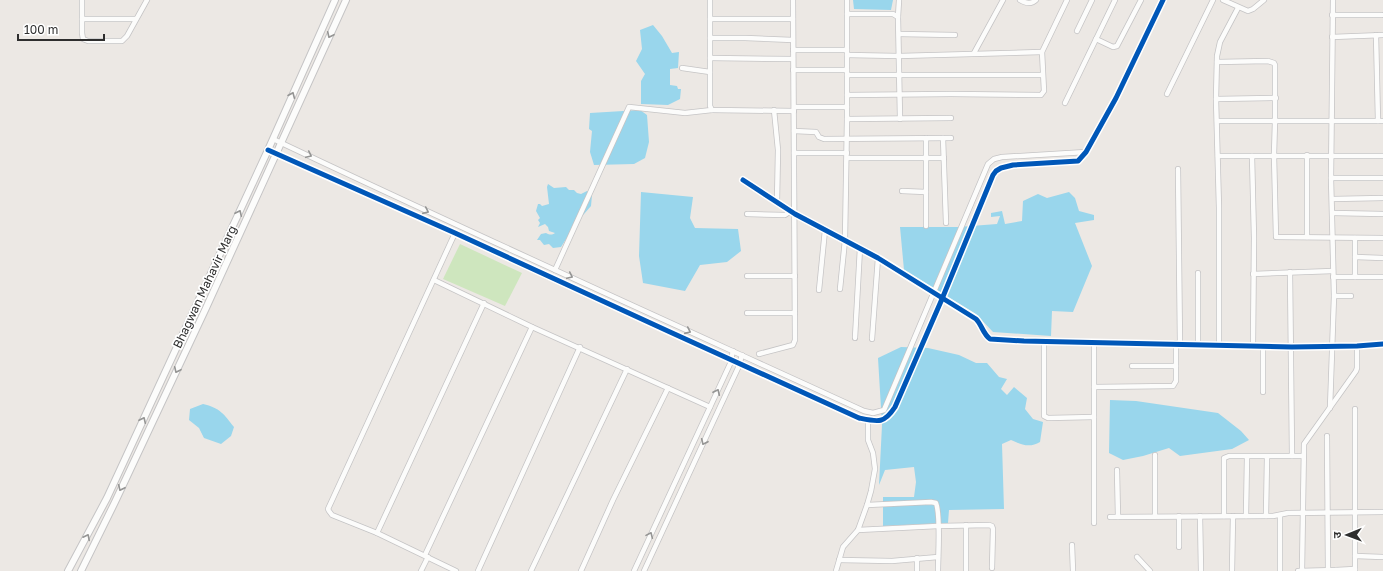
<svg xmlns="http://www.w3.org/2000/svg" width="1383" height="571" font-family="'Golos Text','Noto Sans Devanagari',sans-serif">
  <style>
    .green { fill: #cee6be }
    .water { fill: #99d6ec }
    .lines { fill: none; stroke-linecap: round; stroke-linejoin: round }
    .street-casing { stroke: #c5c4c5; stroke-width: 6 }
    .secondary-casing { stroke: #c5c4c5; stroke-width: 8 }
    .street { stroke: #fcfcfb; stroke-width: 4.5 }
    .secondary { stroke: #fcfcfb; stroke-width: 6 }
    .cycleway-casing { stroke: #fff; stroke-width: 8 }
    .cycleway { stroke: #0057b8; stroke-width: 5 }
    .oneway { stroke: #959594 }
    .labels { text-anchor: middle; stroke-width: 3.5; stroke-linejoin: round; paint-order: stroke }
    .street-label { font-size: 12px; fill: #2e2e2e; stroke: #fff }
  </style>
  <rect width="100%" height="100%" fill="#ece8e4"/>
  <polygon class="green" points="460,244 522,273 505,306 443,279"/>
  <g class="water">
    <polygon points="853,0 893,0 891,10 854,9"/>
    <polygon points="653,25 662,36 672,53 679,52 678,68 670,69 670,85 677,86 678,89 681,89 680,99 668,105 641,104 641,81 645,74 636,61 642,49 640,30"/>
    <polygon points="640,110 647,115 649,142 645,158 634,164 594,165 590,152 592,131 589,129 590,113"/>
    <path d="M548,184l6,4 12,-1 3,3h5l3,3 4,1 6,-3 5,4 -1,11 -14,16 -16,25 -8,1 -4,-4 -5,1 -4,-5h-3l4,-6 5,-1c4,2 6,2 9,0l-6,-2 -1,-4 -3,-3 -7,3 2,-4 -2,-3 2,-2 -4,-7 2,-7h2l2,2 7,-2 -2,-17z"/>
    <polygon points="641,192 693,197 690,218 695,228 738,229 741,251 727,262 700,265 685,291 643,283 639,256"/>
    <polygon points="1069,192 1075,198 1079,211 1094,215 1094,220 1075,223 1092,266 1073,312 1052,311 1051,336 993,332 976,314 904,270 900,227 958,227 997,224 1000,216 991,217 991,213 1002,211 1005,224 1022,221 1023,201 1038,194 1047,198"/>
    <path d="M901,347l27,1 31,7 17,8h11l12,14 8,2 -6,10 6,6 7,-8 13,11 -2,11 8,10 10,3 -3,20c-10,6 -18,3 -29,-2l-9,4 2,65 -55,1 -1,13 -65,3v-29h31l2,-15 -2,-15 -29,3 -6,15 3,-60 -4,-67z"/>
    <polygon points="1110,400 1136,401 1218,413 1241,431 1249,440 1232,449 1180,456 1169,448 1143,456 1123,460 1109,453"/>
    <path d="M203,404c17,4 21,10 31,23l-3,9 -10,8 -17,-6 -5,-10 -10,-8 1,-11z"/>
  </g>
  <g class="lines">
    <defs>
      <g id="street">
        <polyline points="82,0 82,33 83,39 88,41 122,41 127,36 147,0"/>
        <polyline points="710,0 710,106 712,110 794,111"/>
        <path d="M1020,0c5,3 11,5 16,0"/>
        <polyline points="1223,0 1248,11 1253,9 1264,0"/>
        <polyline points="847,14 893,14 898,17 900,119"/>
        <polyline points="1332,15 1382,15"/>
        <polyline points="898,17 899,0"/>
        <polyline points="82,19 136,19"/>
        <polyline points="710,19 793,19"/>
        <polyline points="1077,31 1092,0"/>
        <polyline points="899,34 955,35"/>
        <polyline points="1376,35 1378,121"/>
        <polyline points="1332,37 1383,35"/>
        <polyline points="710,38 745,38 793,40"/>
        <polyline points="1096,39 1113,47 1117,46 1141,0"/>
        <polyline points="793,50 847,50"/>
        <polyline points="974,53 1003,0"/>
        <polyline points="847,55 899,56 1042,52"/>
        <polyline points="710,58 793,59"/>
        <polyline points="1217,62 1268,61 1274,63 1275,65 1275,121 1274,155 1276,237 1383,238"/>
        <polyline points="682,68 710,72"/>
        <polyline points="793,70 847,70"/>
        <polyline points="847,75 1042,75"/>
        <polyline points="1167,94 1213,0"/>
        <polyline points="847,95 951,94 1041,95 1044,91 1042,52 1067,0"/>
        <polyline points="1216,99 1276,98"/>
        <polyline points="1065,103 1115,0"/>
        <polyline points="794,107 847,107"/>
        <polyline points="774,110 778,150 777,202"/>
        <polyline points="847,119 951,118"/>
        <polyline points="1217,121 1383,121"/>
        <polyline points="794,131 816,132 819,137 824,139 951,138"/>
        <polyline points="943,138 946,223"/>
        <path d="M273,139c196,93 394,182 591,272l9,2 11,-3 104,-246 6,-5 8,-2 84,-5"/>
        <path d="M268,150l187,83 215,99 189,86c19,4 25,6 36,-11l47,-108 51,-124 3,-4 5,-3 12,-3 65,-4 8,-9 30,-54 47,-98"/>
        <polyline points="794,153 847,153"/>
        <polyline points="1307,155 1307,237"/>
        <polyline points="1218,156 1383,156"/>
        <polyline points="1252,156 1254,238 1253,346"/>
        <polyline points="847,158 944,158"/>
        <polyline points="1178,169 1180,344"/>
        <polyline points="1331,178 1383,178"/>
        <path d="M743,180l52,34 83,44 98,61c6,6 7,15 14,20l34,2 268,6 65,-1 26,-2"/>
        <polyline points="902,191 926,192"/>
        <polyline points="1333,199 1383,198"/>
        <polyline points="1333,213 1383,214"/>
        <polyline points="747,214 785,215 791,211"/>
        <polyline points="926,226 926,138"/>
        <polyline points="455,233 328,509 329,511 332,515 377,533 456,571"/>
        <polyline points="1355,257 1383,258"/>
        <polyline points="555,270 629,107 685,113 712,110"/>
        <polyline points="1290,272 1292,456"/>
        <polyline points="1253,274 1333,271"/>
        <polyline points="747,276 795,276"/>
        <polyline points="1333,277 1383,277"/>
        <polyline points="1355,277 1355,238"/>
        <polyline points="434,280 532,327 710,407"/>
        <polyline points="840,289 845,240 847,119 847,0"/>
        <polyline points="819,290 825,230"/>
        <polyline points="1334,296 1351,296"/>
        <polyline points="747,313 795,313"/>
        <polyline points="855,338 860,248"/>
        <polyline points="872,339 878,258"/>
        <polyline points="1044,341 1044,416 1048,418 1094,417"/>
        <polyline points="1198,344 1198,273"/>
        <polyline points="1219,345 1219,208 1216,99 1217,56 1220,42 1238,8"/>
        <polyline points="1263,346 1263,392"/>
        <polyline points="759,354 793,345 795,340 793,0"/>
        <polyline points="1132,366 1176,366"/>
        <polyline points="1094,387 1173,386 1176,381 1176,343"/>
        <polyline points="1330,408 1334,296 1331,178 1333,0"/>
        <polyline points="1327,436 1328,570"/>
        <polyline points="1117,470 1118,517"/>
        <path d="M867,505l64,-3 5,1c5,13 2,52 2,68"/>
        <polyline points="1155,516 1155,455"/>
        <polyline points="1179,516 1179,547"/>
        <polyline points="1200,516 1201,571"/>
        <polyline points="1224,516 1224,458 1229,456 1303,456"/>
        <polyline points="1246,516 1247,457"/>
        <polyline points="1266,516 1267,457"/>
        <polyline points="1110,517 1273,516 1288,513 1383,512"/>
        <polyline points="1094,523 1094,342"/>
        <polyline points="966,525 966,571"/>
        <polyline points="858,530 938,526 989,525 992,526 993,529 992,568"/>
        <polyline points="377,533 484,303"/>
        <polyline points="1072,545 1073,571"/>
        <polyline points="425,555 532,327"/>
        <polyline points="1355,556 1383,557"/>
        <polyline points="1137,557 1150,571"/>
        <polyline points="917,558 917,571"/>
        <polyline points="839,560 892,561 938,557"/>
        <polyline points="1336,570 1355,569"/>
        <polyline points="421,571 428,557"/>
        <polyline points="478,571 580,347"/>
        <polyline points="531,571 627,369"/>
        <polyline points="581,571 613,500 668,388"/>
        <polyline points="634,571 730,364 733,351"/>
        <polyline points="644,571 738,368 742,355"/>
        <polyline points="836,571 843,547 858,530 867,505 871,491 875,469 873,453 868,440 868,419"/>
        <polyline points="1232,571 1233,516"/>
        <polyline points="1280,571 1280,515"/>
        <polyline points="1298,571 1336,570 1336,571"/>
        <polyline points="1302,571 1304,444 1356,371 1357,368 1357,346"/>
        <polyline points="1355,571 1355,409"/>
      </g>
      <g id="secondary">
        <polyline points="68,571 107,498 268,150 335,0"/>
        <polyline points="81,571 115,502 206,308 346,0"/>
      </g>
    </defs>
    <use href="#street" class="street-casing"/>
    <use href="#secondary" class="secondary-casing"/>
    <use href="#street" class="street"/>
    <use href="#secondary" class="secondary"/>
    <defs>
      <g id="cycleway">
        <path d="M268,150l187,83 215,99 189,86c19,4 25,6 36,-11l47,-108 51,-124 3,-4 5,-3 12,-3 65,-4 8,-9 30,-54 47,-98"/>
        <path d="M743,180l52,34 83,44 98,61c6,6 7,15 14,20l34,2 268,6 65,-1 26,-2"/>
      </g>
    </defs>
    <use href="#cycleway" class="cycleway-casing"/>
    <use href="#cycleway" class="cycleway"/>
  </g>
  <defs><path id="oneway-chevron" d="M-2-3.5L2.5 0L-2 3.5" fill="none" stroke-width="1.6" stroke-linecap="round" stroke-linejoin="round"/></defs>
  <g class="oneway">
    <use href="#oneway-chevron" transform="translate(330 35) rotate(115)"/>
    <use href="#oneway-chevron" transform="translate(292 95) rotate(-67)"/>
    <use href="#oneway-chevron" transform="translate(309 155) rotate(25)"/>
    <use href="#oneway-chevron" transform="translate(426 211) rotate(24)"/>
    <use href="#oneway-chevron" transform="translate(239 213) rotate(-65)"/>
    <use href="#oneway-chevron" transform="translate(570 276) rotate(25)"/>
    <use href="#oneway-chevron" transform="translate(688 331) rotate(24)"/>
    <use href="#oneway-chevron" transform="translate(177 370) rotate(115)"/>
    <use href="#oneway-chevron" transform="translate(717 392) rotate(-65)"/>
    <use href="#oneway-chevron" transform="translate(143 420) rotate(-65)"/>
    <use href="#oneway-chevron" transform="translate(704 442) rotate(115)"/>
    <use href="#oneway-chevron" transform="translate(121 488) rotate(115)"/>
    <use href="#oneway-chevron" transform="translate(650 535) rotate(-66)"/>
    <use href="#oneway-chevron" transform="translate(87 537) rotate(-63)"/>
  </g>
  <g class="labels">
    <g class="street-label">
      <text transform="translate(205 287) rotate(-65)" y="4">Bhagwan Mahavir Marg</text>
    </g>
  </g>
  <g transform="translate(1347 535) rotate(269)" stroke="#ffffff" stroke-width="3" paint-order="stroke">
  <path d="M0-3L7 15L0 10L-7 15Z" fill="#2e2e2e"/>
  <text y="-6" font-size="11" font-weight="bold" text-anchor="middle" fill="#2e2e2e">उ</text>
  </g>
  <path d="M18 34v6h86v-6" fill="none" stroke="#2e2e2e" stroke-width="2"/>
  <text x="24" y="34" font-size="12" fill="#2e2e2e" stroke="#ffffff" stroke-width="3" paint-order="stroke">100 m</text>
</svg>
